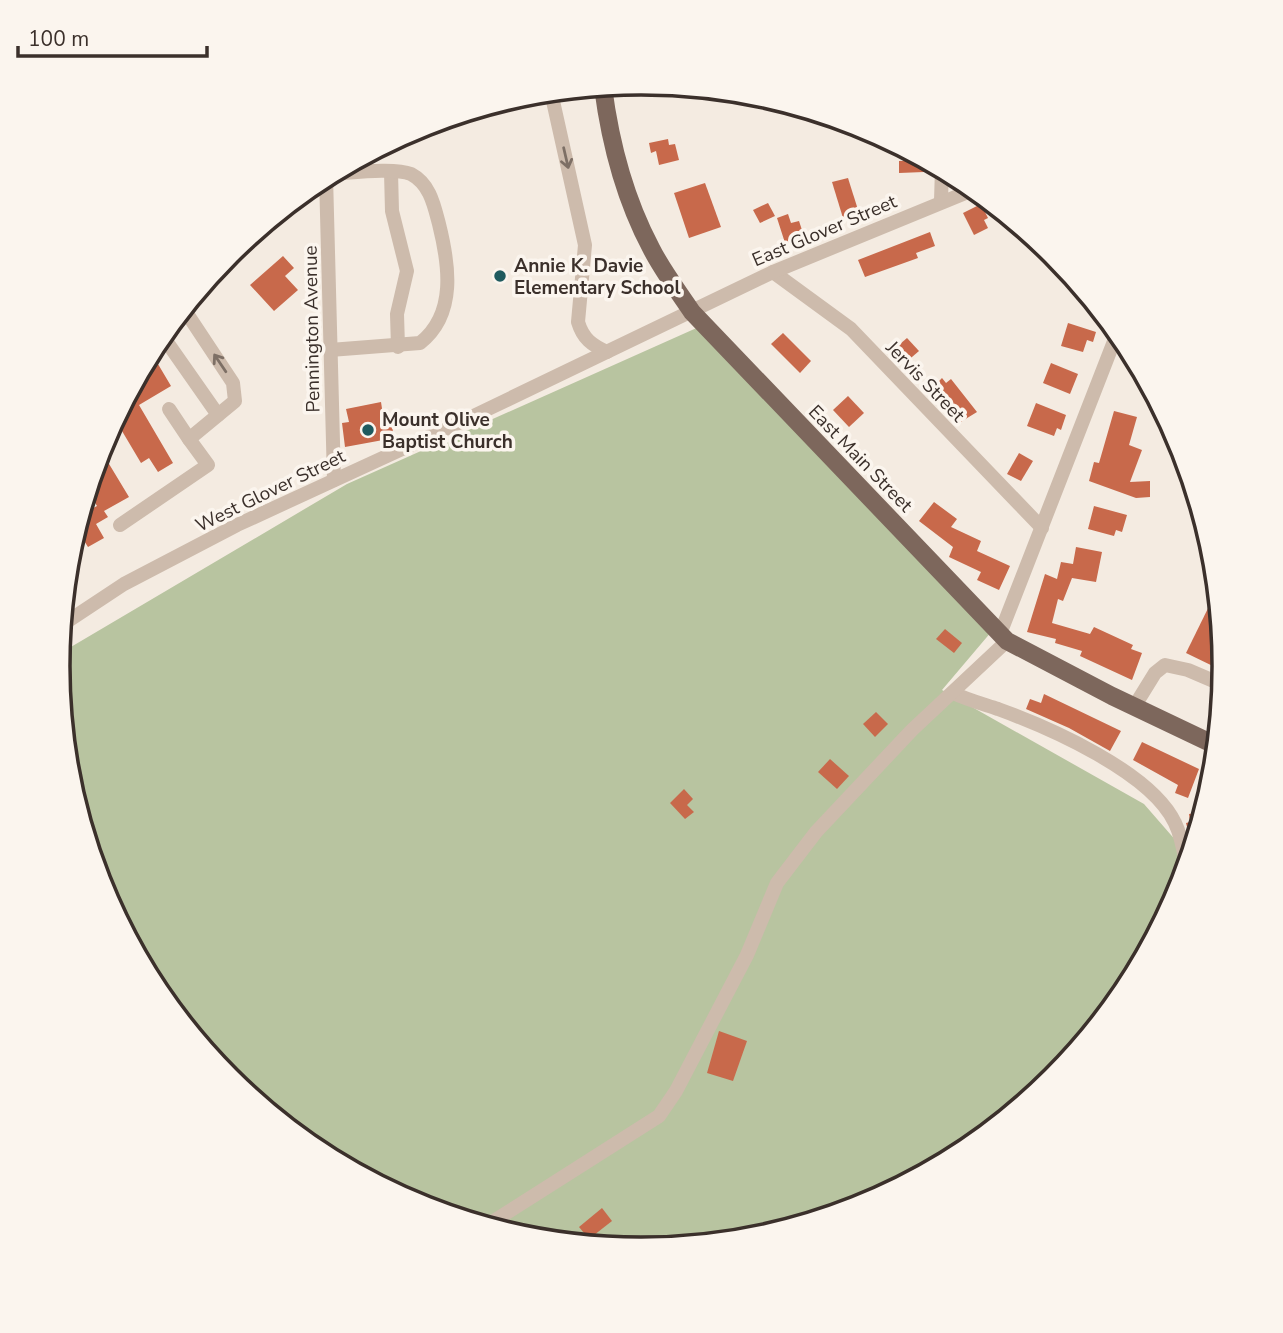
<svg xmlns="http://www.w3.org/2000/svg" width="1283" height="1333" font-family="'Nunito Sans',sans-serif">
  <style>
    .green { fill: #b8c4a0 }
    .building { fill: #c8694b }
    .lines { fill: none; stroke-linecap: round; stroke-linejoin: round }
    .minor { stroke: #cdbbac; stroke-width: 14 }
    .major { stroke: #7d675c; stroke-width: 18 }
    .oneway { stroke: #7d6f65 }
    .poi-dot { fill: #1f5a5e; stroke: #fbf5ee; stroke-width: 2.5 }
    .labels { text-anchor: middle; stroke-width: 7; stroke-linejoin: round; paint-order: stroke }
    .street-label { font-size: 19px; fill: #3b302b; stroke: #fbf5ee }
    .poi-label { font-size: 19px; font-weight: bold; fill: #3b302b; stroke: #fbf5ee; text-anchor: start }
    .rim { fill: none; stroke: #3b302b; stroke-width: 3.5 }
  </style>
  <rect width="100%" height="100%" fill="#f4ebe1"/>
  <polygon class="green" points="701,326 992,631 942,690 1144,804 1191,858 1181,890 1127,991 1054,1080 965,1152 865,1206 755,1239 641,1250 527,1239 418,1206 317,1152 228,1079 156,990 102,890 69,780 59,654 347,484"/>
  <g class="building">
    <polygon points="668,139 669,145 675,144 679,160 659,165 656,151 651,153 649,143"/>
    <polygon points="923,160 924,172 899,173 899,161"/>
    <polygon points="848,178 859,213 843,218 832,182"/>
    <polygon points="705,183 721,227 689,238 674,193"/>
    <polygon points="768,203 775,216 760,223 753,210"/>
    <polygon points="981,204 988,218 984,220 988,228 974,235 963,213"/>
    <polygon points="788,214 791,223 799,221 805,239 786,246 777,218"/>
    <polygon points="930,232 935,246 916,253 918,258 865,277 858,260"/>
    <polygon points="283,256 294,268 285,276 298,290 274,311 250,285"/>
    <polygon points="1068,323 1096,332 1093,342 1087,340 1083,352 1061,346"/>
    <polygon points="783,333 811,361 800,373 771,344"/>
    <polygon points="907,338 919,351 905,363 893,350"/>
    <polygon points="155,359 171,386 139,405 173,463 158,472 149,458 141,463 122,431 103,442 144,365"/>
    <polygon points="1051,363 1078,374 1070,394 1043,383"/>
    <polygon points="942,378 946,383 951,379 977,412 959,423 945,399 943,402 931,389"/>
    <polygon points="848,396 864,413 849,427 833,410"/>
    <polygon points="381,402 383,415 390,414 394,438 345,447 342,423 349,422 346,409"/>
    <polygon points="1036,403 1066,415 1061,430 1057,428 1054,436 1027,426"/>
    <polygon points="1114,411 1137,417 1129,445 1142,450 1130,482 1150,481 1150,497 1136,498 1089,481 1094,462 1099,463"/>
    <polygon points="100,449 129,497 104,511 108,517 96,524 104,538 88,547 76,528 80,515 97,506 88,491"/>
    <polygon points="1019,453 1033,461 1021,481 1007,474"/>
    <polygon points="934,502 957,519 951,527 981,541 977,551 1010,566 999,590 977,580 981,572 949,557 953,547 919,521"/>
    <polygon points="1094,506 1127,515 1122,532 1116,530 1114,536 1088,529"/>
    <polygon points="1076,547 1102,552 1096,582 1072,578 1063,601 1058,599 1052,623 1090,634 1094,627 1133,645 1131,649 1142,653 1132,680 1080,656 1082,651 1055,643 1056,639 1027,632 1045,574 1057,579 1061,562 1073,564"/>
    <polygon points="1218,588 1224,658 1219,669 1186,653"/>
    <polygon points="945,629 962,643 954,653 936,639"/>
    <polygon points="1044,694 1121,731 1110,751 1069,728 1026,709 1030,699 1041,703"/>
    <polygon points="876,712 888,724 875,737 863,724"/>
    <polygon points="1142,742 1199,769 1188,798 1175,793 1178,785 1133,760"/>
    <polygon points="830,759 849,776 837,789 818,772"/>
    <polygon points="684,789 693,799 687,805 694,812 685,819 670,803"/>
    <polygon points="1205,812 1198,834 1193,849 1186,823 1190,822 1189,814"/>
    <polygon points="719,1031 747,1041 733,1081 707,1073"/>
    <polygon points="602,1208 612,1221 589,1239 579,1227"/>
  </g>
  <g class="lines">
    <g class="minor">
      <path d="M551,92l34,153 -7,77c5,17 14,23 29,30"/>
      <polyline points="391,172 392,211 407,271 397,314 398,347"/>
      <path d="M330,174c20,-1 64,-7 81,0 19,10 23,31 28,50 10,40 18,90 -19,119l-90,7"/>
      <polyline points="326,176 334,480"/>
      <polyline points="941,201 942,168"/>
      <polyline points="773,272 851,329 1042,528"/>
      <polyline points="162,335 218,415"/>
      <polyline points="169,409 189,439"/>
      <polyline points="120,525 208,465 189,439 235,401 233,383 184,309"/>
      <polyline points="62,625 124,584 237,525 463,421 773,272 975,189"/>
      <polyline points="1000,634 1118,331"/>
      <path d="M953,693c15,7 30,11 45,16 52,19 153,63 177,114 7,14 9,30 12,46"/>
      <polyline points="1134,707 1155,673 1165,665 1188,670 1223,685"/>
      <polyline points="486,1226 659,1116 676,1091 747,955 777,883 816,832 912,730 1007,641"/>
    </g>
    <path class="major" d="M603,87c7,54 22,112 48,161 11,22 27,43 41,64l315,329 105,55 105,50"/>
  </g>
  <defs><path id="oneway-shaft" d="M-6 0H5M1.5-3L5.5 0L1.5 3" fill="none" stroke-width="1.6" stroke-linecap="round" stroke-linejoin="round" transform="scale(1.75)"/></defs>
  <g class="oneway">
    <use href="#oneway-shaft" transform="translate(566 158) rotate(77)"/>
    <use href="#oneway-shaft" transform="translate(220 363) rotate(-124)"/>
  </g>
  <g class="poi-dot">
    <circle cx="500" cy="276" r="7"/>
    <circle cx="368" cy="430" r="7"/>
  </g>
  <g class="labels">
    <g class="street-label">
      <text transform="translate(824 230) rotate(-23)" y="7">East Glover Street</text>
      <text transform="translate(311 329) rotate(-91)" y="7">Pennington Avenue</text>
      <text transform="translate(926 381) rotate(46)" y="7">Jervis Street</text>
      <text transform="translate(861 458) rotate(46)" y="7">East Main Street</text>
      <text transform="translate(270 490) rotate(-26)" y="7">West Glover Street</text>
    </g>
    <g class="poi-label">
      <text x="514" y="272">Annie K. Davie<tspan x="514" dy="22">Elementary School</tspan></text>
      <text x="382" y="426">Mount Olive<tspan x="382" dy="22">Baptist Church</tspan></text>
    </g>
  </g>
  <path d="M0 0H1283V1333H0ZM70 666a571 571 0 1 1 1142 0a571 571 0 1 1-1142 0Z" fill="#fbf5ee" fill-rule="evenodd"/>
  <path class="rim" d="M70 666a571 571 0 1 1 1142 0a571 571 0 1 1-1142 0Z"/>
  <path d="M18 46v10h189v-10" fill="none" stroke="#3b302b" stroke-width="3.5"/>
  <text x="28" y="46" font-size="21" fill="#3b302b" stroke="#fbf5ee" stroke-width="5" paint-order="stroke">100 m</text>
</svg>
